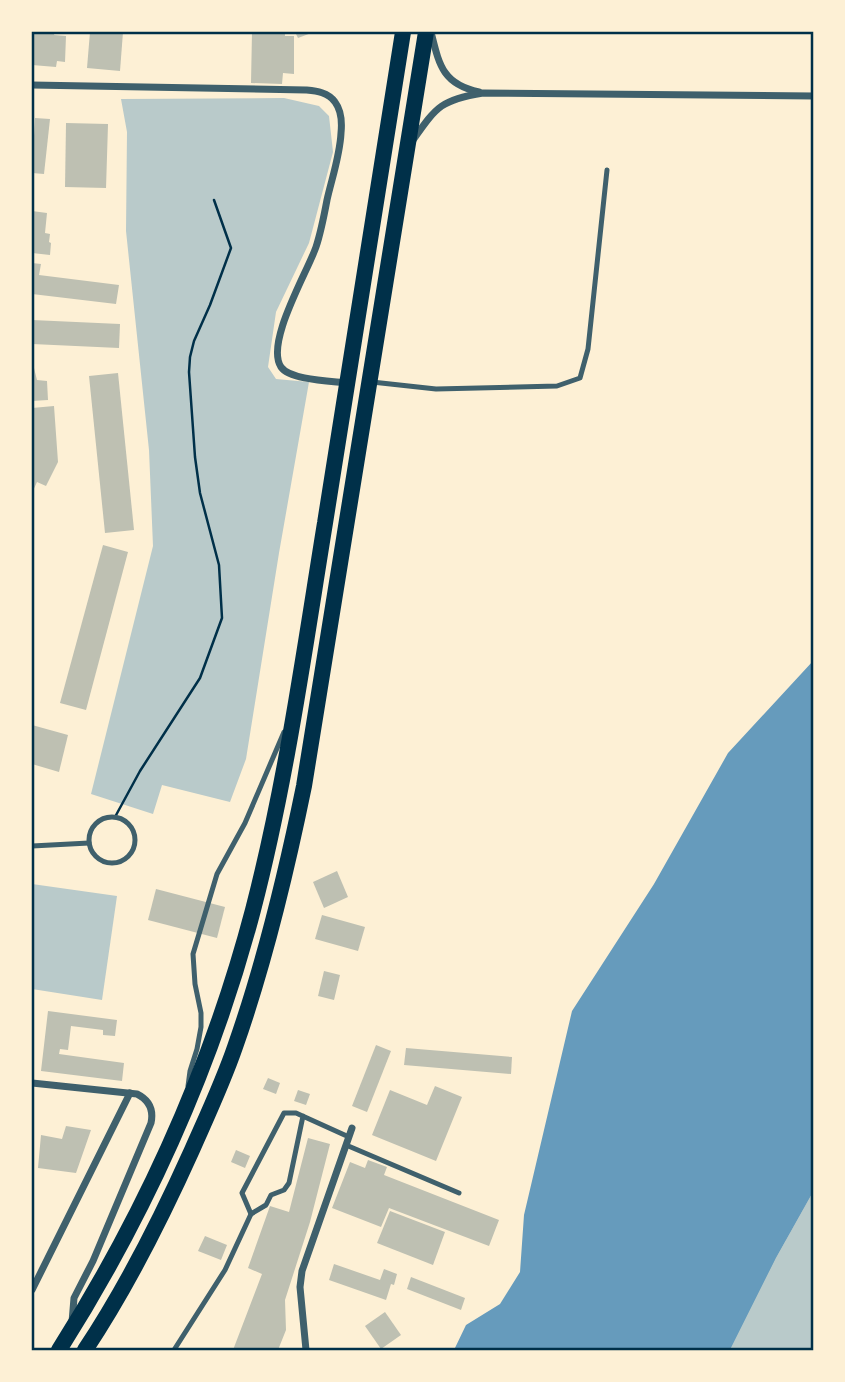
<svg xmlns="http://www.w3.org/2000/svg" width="845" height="1382" font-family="Figtree,sans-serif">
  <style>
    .green { fill: #b9caca }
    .water { fill: #669bbc }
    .building { fill: #bec0b2 }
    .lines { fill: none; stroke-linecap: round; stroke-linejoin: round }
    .path { stroke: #003049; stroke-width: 2.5 }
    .service { stroke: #3f606c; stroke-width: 5 }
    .minor { stroke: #3f606c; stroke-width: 7 }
    .primary { stroke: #003049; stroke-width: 16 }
    .neatline { fill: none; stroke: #003049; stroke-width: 2.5 }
  </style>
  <rect width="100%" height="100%" fill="#fdf0d5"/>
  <g class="green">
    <polygon points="284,98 319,106 329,116 333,152 309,243 276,312 268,367 276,379 309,382 279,553 246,759 230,802 162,785 153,814 91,794 153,546 149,450 126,231 127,132 121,99"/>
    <polygon points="32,884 117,896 102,1000 32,989"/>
    <polygon points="813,1192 813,1350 730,1350 776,1258"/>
  </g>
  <polygon class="water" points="813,661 813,1192 776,1258 730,1350 454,1350 466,1325 500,1304 520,1272 524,1215 572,1011 654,884 728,753"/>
  <g class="building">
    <polygon points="32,32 55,32 54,35 66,36 65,62 57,61 56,67 32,65"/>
    <polygon points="90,32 123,32 120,71 87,68"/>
    <polygon points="252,32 285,32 285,36 294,36 294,74 283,73 282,84 251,83"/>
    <polygon points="295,32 314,32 298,38"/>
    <polygon points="35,118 50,119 44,174 32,173"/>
    <polygon points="66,123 108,124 106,188 65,187"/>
    <polygon points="32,211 47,213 45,233 50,234 49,242 51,243 50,255 32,253"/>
    <polygon points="32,263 41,264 39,275 119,285 116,304 32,294"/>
    <polygon points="32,320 120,324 119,348 32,344"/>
    <polygon points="34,368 37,380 47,381 48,400 32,401 32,369"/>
    <polygon points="118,373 134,530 105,533 89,376"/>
    <polygon points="54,406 58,462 46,486 37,482 32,493 32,465 34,457 32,447 32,408"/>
    <polygon points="103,545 128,552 86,710 60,703"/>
    <polygon points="32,725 68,735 59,772 32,764"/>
    <polygon points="337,871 348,897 324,908 313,882"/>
    <polygon points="156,889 225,907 217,938 148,920"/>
    <polygon points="322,915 365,927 358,951 315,939"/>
    <polygon points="324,971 340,975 334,1000 318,996"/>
    <polygon points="48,1011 117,1020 115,1036 103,1035 103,1030 71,1026 68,1050 60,1049 59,1054 124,1063 122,1081 41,1071"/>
    <polygon points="376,1045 391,1051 367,1112 352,1106"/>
    <polygon points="406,1048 512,1057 511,1074 404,1065"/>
    <polygon points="268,1078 280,1083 276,1094 263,1089"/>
    <polygon points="435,1086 462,1097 436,1161 372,1135 390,1090 427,1105"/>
    <polygon points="298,1090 310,1094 306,1105 294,1101"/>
    <polygon points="66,1126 91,1130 76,1173 38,1168 41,1135 62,1139"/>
    <polygon points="308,1138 330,1144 310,1222 285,1300 286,1330 278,1350 233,1350 262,1274 248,1268 270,1206 289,1212"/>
    <polygon points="236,1150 250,1156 245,1168 231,1162"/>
    <polygon points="368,1160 387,1167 384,1175 499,1220 489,1246 389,1208 381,1227 332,1208 350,1162 365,1168"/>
    <polygon points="390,1211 445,1232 433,1265 377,1243"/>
    <polygon points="205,1236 227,1245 221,1260 198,1251"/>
    <polygon points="334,1264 380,1280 384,1269 397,1274 394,1285 391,1284 386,1300 329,1280"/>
    <polygon points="411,1277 465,1298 461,1310 407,1289"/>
    <polygon points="385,1312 401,1335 381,1349 365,1326"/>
  </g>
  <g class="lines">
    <polyline class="path" points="115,817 140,771 200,678 222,618 219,565 200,493 195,457 189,372 190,357 194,341 210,305 231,248 214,200"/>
    <g class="service">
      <polyline points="372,382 436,389 557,386 580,378 588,349 607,170"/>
      <circle cx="112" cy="840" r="23"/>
      <polyline points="32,846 89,843"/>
      <polyline points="188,1086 190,1071 197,1049 201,1027 201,1013 195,984 193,954 217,874 245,823 284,732"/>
      <polyline points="303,1116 289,1183 284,1190 271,1195 266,1205 251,1214 242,1193 284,1113 296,1113 349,1137"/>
      <polyline points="346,1145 459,1193"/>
      <polyline points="174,1350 225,1270 251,1214"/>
    </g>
    <g class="minor">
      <path d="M431,32c8,32 11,52 48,60"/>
      <path d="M32,85l274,5c10,1 22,2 29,12 6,8 7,21 6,31 -1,22 -9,45 -14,67 -3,16 -6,32 -11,47 -9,26 -51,96 -35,120 9,13 49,14 66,16"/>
      <path d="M413,140c24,-34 28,-40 70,-47l331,3"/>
      <path d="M32,1083l105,11c12,6 17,15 14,29l-58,138 -19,37 -2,24"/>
      <polyline points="32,1290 130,1093"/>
      <polyline points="306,1350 300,1287 302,1271 352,1128"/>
    </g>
    <g class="primary">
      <path d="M59,1350c86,-136 153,-284 194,-440 33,-127 51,-258 72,-387 26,-164 52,-328 78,-491"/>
      <path d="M85,1350c42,-63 76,-131 107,-200 15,-34 31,-68 43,-103 30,-85 51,-173 69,-261l122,-754"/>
    </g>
  </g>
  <rect width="845" height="1382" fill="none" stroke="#fdf0d5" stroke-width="66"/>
  <rect x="33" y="33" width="779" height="1316" class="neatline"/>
</svg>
